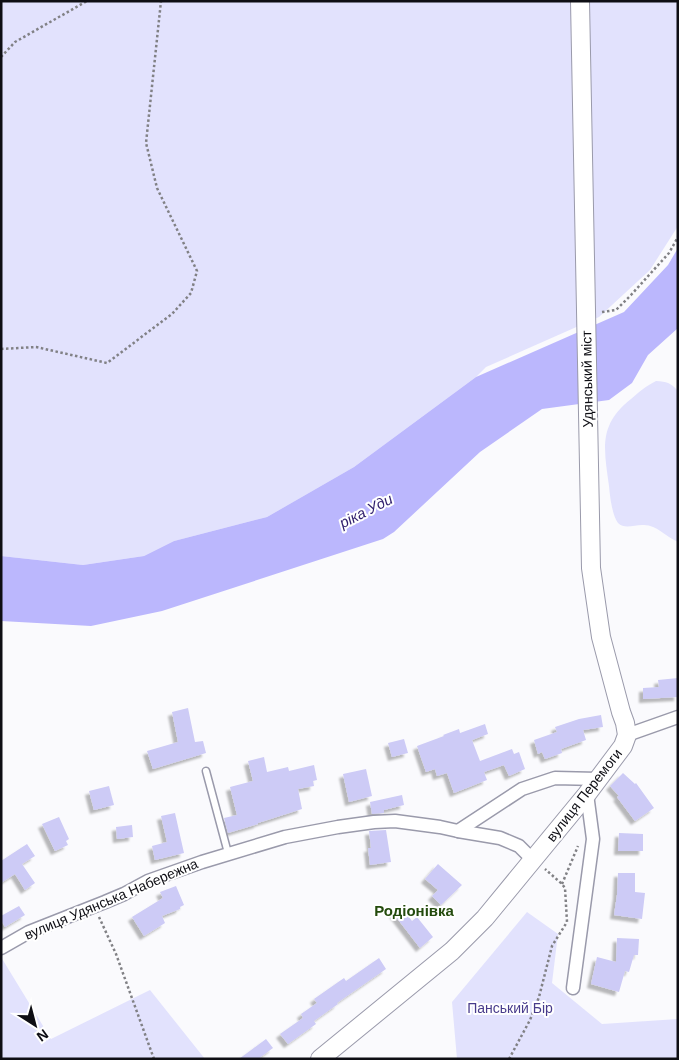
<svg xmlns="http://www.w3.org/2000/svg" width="679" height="1060" font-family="Arial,sans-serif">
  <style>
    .green { fill: #e2e2fd }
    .water { fill: #bbb7fd }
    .building { fill: #cdcbf6; filter: url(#shadow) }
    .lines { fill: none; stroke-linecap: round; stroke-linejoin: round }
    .lane-casing { stroke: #9a9aab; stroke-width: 9 }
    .street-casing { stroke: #9a9aab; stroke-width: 15 }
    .secondary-casing { stroke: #9a9aab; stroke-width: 20 }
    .path { stroke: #818185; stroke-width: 2.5; stroke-dasharray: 2.5 2.5; stroke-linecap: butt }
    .lane { stroke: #fff; stroke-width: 6 }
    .street { stroke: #fff; stroke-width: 12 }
    .secondary { stroke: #fff; stroke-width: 18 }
    .labels { text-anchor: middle; stroke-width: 4; stroke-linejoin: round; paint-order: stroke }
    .street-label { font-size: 14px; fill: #0e0e14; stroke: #fff }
    .park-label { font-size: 14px; fill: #483b8b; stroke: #fff }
    .water-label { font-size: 15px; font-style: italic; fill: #301f6d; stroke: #fff }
    .neighbourhood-label { font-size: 15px; font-weight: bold; fill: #244b0d; stroke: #fff }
  </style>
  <defs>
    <filter id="shadow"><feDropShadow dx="-4" dy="4" stdDeviation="1" flood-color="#0004"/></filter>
  </defs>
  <rect width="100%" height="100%" fill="#fafafd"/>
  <g class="green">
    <polygon points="1,1 678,1 678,226 650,270 599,317 486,367 476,377 354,467 267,517 174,541 144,556 83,565 1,556"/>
    <path d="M656,381c11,1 14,1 22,10v151c-12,-5 -21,-17 -34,-17 -8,-1 -19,5 -26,-2 -6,-8 -8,-27 -9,-37 -5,-37 -11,-61 22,-87 8,-7 15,-13 25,-18z"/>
    <polygon points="527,912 558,934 552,983 602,1024 678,1019 678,1059 457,1059 452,1002"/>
    <polygon points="1,957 51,1039 150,990 205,1059 1,1059"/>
  </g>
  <polygon class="water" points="678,248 678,328 648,355 632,383 609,400 542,409 480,452 394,532 383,539 162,611 91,626 1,621 1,556 83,565 144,556 174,541 267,517 354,467 476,377 624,312 668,265"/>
  <g class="building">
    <polygon points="678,678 678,697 643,699 643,688 659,687 658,680"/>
    <polygon points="188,708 195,742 203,741 206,753 153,769 147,751 178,742 172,712"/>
    <polygon points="601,715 603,727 583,730 586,740 561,749 562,753 545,759 542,752 538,754 534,740 557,732 555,727 579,719"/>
    <polygon points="485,724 488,734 472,740 480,761 512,749 514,754 519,752 525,769 509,776 504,765 484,772 487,780 454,793 447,773 437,776 435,769 426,772 417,746 444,736 443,735 459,729 460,733"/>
    <polygon points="404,739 408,753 392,757 388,743"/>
    <polygon points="264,757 267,772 288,767 289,771 314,765 317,780 313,781 314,786 298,789 302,809 258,823 258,824 228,833 224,818 237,815 230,787 253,781 248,761"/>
    <polygon points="366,769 372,796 349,802 343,774"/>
    <polygon points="623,773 635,784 636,783 654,808 635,821 617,797 619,796 610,786"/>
    <polygon points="109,786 114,805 94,810 89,791"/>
    <polygon points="402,795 404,805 384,810 384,813 372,814 370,802"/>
    <polygon points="175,813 184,853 155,860 152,846 167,842 161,816"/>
    <polygon points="59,817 69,839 66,841 68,845 55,851 42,824"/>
    <polygon points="132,825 133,837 117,839 116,827"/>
    <polygon points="386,830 391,862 370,865 368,848 371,848 369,831"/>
    <polygon points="619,833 643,834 643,851 618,851"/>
    <polygon points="27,844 35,856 22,864 35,883 25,890 15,874 1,883 1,861"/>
    <polygon points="438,864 462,885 441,905 432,896 438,890 425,879"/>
    <polygon points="618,873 635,873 635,892 645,893 642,919 614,915 617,895"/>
    <polygon points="176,886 184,905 180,907 180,909 162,916 165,923 144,936 132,917 163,898 160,892"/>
    <polygon points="19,906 25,915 5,927 1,920 1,916"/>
    <polygon points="401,907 412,921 417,917 433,937 420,948 393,913"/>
    <polygon points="617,938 639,939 638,955 634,955 629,972 625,971 619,992 591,984 597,957 616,962"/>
    <polygon points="379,958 386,969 337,1003 338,1004 314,1021 316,1024 288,1044 280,1034 303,1018 301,1014 317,1003 314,999 344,978 346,981"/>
    <polygon points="266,1039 273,1048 258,1059 239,1059"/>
  </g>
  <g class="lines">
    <defs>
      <polyline id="lane" points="206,771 228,853"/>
      <g id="street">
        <polyline points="627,735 678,717"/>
        <polyline points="458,831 522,789 555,778 598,779"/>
        <polyline points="1,948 29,932 105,902 124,894 148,881 202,862 285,837 338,827 374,822 395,821 440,827 458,831 500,838 519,846 533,860"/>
        <polyline points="573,988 593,839 587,794"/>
      </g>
      <polyline id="secondary" points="320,1059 452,951 485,918 587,794 623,746 627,735 625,723 621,712 601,637 591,568 580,1"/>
    </defs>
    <use href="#lane" class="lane-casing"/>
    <use href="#street" class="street-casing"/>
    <use href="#secondary" class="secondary-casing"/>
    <g class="path">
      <polyline points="1,57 15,42 87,1"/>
      <polyline points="602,312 616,310 631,295 669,253 678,237"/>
      <polyline points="1,349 36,347 107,363 172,314 191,293 197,271 157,188 146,143 161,1"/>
      <polyline points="562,884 578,846"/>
      <polyline points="99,917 116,954 154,1059"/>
      <polyline points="509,1059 530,1020 539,997 552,946 567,922 565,888 562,884 545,869"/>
    </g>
    <use href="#lane" class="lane"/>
    <use href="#street" class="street"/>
    <use href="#secondary" class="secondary"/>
  </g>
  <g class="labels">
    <g class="street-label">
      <text transform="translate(587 379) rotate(-91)" y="5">Удянський міст</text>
      <text transform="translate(584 795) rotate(-52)" y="5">вулиця Перемоги</text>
      <text transform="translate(111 899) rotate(-23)" y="5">вулиця Удянська Набережна</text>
    </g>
    <g class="park-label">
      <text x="510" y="1013">Панський Бір</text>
    </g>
    <g class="water-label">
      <text transform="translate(366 511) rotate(-27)" y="5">ріка Уди</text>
    </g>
    <g class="neighbourhood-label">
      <text x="414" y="916">Родіонівка</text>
    </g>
  </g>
  <rect width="679" height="1060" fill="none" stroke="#0e0e14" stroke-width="5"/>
  <g transform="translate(35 1025) rotate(144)" stroke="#ffffff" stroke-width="4" paint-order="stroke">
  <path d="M0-4L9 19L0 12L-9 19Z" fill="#0e0e14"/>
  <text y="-8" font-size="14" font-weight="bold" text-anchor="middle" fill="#0e0e14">N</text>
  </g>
</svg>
